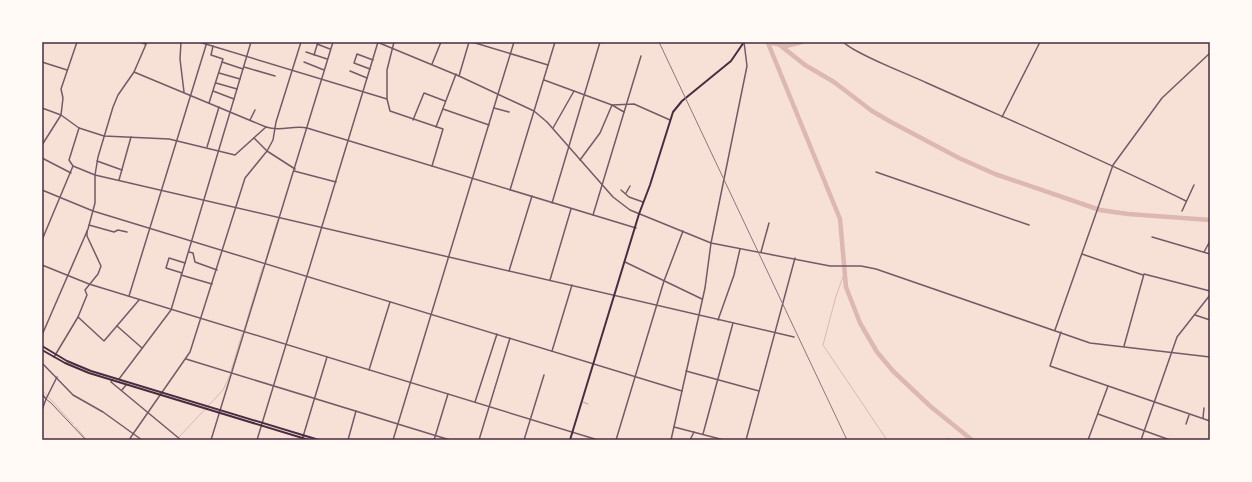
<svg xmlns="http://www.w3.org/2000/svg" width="1252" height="482" font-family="'IBM Plex Serif',serif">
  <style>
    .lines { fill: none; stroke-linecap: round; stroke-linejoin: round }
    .stream { stroke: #dcb8b0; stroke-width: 1 }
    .river { stroke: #dcb8b0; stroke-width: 4.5 }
    .service { stroke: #755966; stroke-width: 0.5 }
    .pedestrian { stroke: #755966; stroke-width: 1 }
    .minor { stroke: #755966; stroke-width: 1.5 }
    .tertiary { stroke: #755966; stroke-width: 1.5 }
    .primary { stroke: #4a2c40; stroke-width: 2 }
    .trunk { stroke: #4a2c40; stroke-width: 2 }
    .rail { stroke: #8f747c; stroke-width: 1 }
    .neatline { fill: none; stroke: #4a2c40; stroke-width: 1.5 }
  </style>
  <rect width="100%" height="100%" fill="#f7e1d7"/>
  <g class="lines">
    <g class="stream">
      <polyline points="265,262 278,219"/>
      <polyline points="844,274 836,296 823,345 887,440"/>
      <polyline points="244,330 263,266"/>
      <polyline points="231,371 242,334"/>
      <polyline points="42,390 73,424"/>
      <polyline points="76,427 87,440"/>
      <polyline points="179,437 223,390 230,375"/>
      <polyline points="176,440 177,439"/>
    </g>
    <g class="river">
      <polyline points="767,42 786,46 802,42"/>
      <polyline points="768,43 840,219 846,287 860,323 877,352 893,371 930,406 972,440"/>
      <polyline points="781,46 805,65 834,82 872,111 891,122 959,158 995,174 1100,210 1128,214 1210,220"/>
    </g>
    <polyline class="service" points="583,402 588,404"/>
    <polyline class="pedestrian" points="46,399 51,403 86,440"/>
    <g class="minor">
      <polyline points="140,42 145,44"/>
      <polyline points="181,42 180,59 184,92"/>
      <polyline points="199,42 387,99 390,111 443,129 432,166"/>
      <polyline points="472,42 548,65"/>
      <path d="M843,42c14,13 65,32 84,41 87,39 174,76 259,118"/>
      <polyline points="317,44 330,49"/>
      <polyline points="306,52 327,59"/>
      <polyline points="314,55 318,42"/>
      <polyline points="42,62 67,70"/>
      <polyline points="222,62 243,69"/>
      <polyline points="304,62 324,70"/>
      <polyline points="244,67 275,76"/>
      <polyline points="370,69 354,63 357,54 373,60"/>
      <polyline points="350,71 367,78"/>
      <polyline points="134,72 266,127"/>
      <polyline points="219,73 240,79"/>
      <polyline points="459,76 469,42"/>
      <polyline points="544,80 612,105 624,112"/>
      <polyline points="216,83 237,89"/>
      <polyline points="213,91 234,99"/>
      <polyline points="498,94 514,42"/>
      <polyline points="387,99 387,70 394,42"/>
      <polyline points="209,103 223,59 211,55 213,46"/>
      <path d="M42,108l19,7 18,13 25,8 65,3 66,16 31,-28c14,5 27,-2 41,1l329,100"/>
      <polyline points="494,108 509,112"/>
      <polyline points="443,109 489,125"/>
      <polyline points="1002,117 1040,42"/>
      <polyline points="250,120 255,110"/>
      <polyline points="413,120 424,93 445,101"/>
      <polyline points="436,127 456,74"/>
      <polyline points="79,128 69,160 73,166 95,175 794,337"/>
      <polyline points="553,128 574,91"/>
      <polyline points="42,145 61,115 63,98 61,89 77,42"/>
      <polyline points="207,147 219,107"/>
      <polyline points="42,158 71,173"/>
      <polyline points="580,160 600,133 612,105 634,104 670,120"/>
      <polyline points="97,161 122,170"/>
      <polyline points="295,169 267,151 273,140 276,122 301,42"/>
      <polyline points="294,171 336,182"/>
      <polyline points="876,172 1029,225"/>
      <polyline points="119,180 131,137"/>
      <polyline points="42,190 93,211 682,391"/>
      <polyline points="510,190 555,42"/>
      <polyline points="621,190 629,197 643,202"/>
      <polyline points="626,193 630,186"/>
      <polyline points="552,203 600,42"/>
      <polyline points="1182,211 1194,185"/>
      <polyline points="593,215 641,56"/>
      <polyline points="89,225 114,232 118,230 127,232"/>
      <polyline points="87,231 87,236 101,266 98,274 85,290 87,295 78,317 104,341 139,300"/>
      <polyline points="1152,237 1210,254"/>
      <polyline points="42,240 73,166"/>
      <polyline points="711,243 747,66 744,42"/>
      <polyline points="189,252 193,253 195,262 217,270"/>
      <polyline points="761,252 769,223"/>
      <polyline points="1204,252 1210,241"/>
      <polyline points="1082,254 1143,275"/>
      <polyline points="625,262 702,299"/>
      <polyline points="42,265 89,284 598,440"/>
      <polyline points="509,271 532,196"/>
      <polyline points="182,273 166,268 169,258 185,263"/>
      <polyline points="181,275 212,284"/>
      <polyline points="550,280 571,209"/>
      <polyline points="129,296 207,42"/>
      <polyline points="1195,315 1210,320"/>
      <polyline points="718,320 734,275 740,249"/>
      <polyline points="117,326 142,348"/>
      <polyline points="1055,330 1113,165 1162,98 1210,53"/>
      <polyline points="1061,332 1050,366 1210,421"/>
      <polyline points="42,335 88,229 95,203 95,175 98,157 113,107 118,95 134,72 147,42"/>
      <polyline points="1124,346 1144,274 1210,291"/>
      <polyline points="552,351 572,285"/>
      <polyline points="54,357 78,317"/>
      <polyline points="186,359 450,440"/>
      <polyline points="369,370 390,302"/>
      <polyline points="686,371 759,391"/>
      <polyline points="119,379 171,310 251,42"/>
      <polyline points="112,380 111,382 181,440"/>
      <polyline points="122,390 126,385"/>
      <polyline points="46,399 57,377"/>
      <polyline points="475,402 497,334"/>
      <polyline points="1098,414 1170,440"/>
      <polyline points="1203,418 1204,408"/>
      <polyline points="1186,424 1189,415"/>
      <polyline points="674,427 724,440"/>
      <polyline points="133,434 190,352 245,178 267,151 254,138"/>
      <polyline points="703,434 733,323"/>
      <polyline points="211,440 333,42"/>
      <polyline points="257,440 378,42"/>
      <polyline points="302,440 327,357"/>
      <polyline points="348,440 356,411"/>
      <polyline points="434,440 448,394"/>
      <polyline points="479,440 510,338"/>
      <polyline points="524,440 544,375"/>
      <polyline points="616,440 664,281 683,231"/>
      <polyline points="690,440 694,432"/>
      <polyline points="949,440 949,439"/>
      <polyline points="1088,440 1108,386"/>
    </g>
    <g class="tertiary">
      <polyline points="377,42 459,76 534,111 547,122 613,197 630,210 711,243 830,266 861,266 876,269 1090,343 1210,357"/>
      <polyline points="432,64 441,42"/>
      <polyline points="42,363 73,395 103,412 142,440"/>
      <polyline points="42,394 46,399 42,410"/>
      <polyline points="129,440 133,434"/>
      <polyline points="393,440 498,94"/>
      <polyline points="671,440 705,288 711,243"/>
      <polyline points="746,440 795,258"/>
      <polyline points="1141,440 1177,337 1210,295"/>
    </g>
    <polyline class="primary" points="570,440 639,214 650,185 673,112 682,101 731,61 744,42"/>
    <g class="trunk">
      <polyline points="42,346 67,361 91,371 319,440"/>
      <polyline points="42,350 65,363 89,373 309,440"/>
    </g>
    <polyline class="rail" points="659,42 847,440"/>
  </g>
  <rect width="1252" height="482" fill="none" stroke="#fffaf5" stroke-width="86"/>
  <rect x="43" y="43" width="1166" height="396" class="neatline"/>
</svg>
